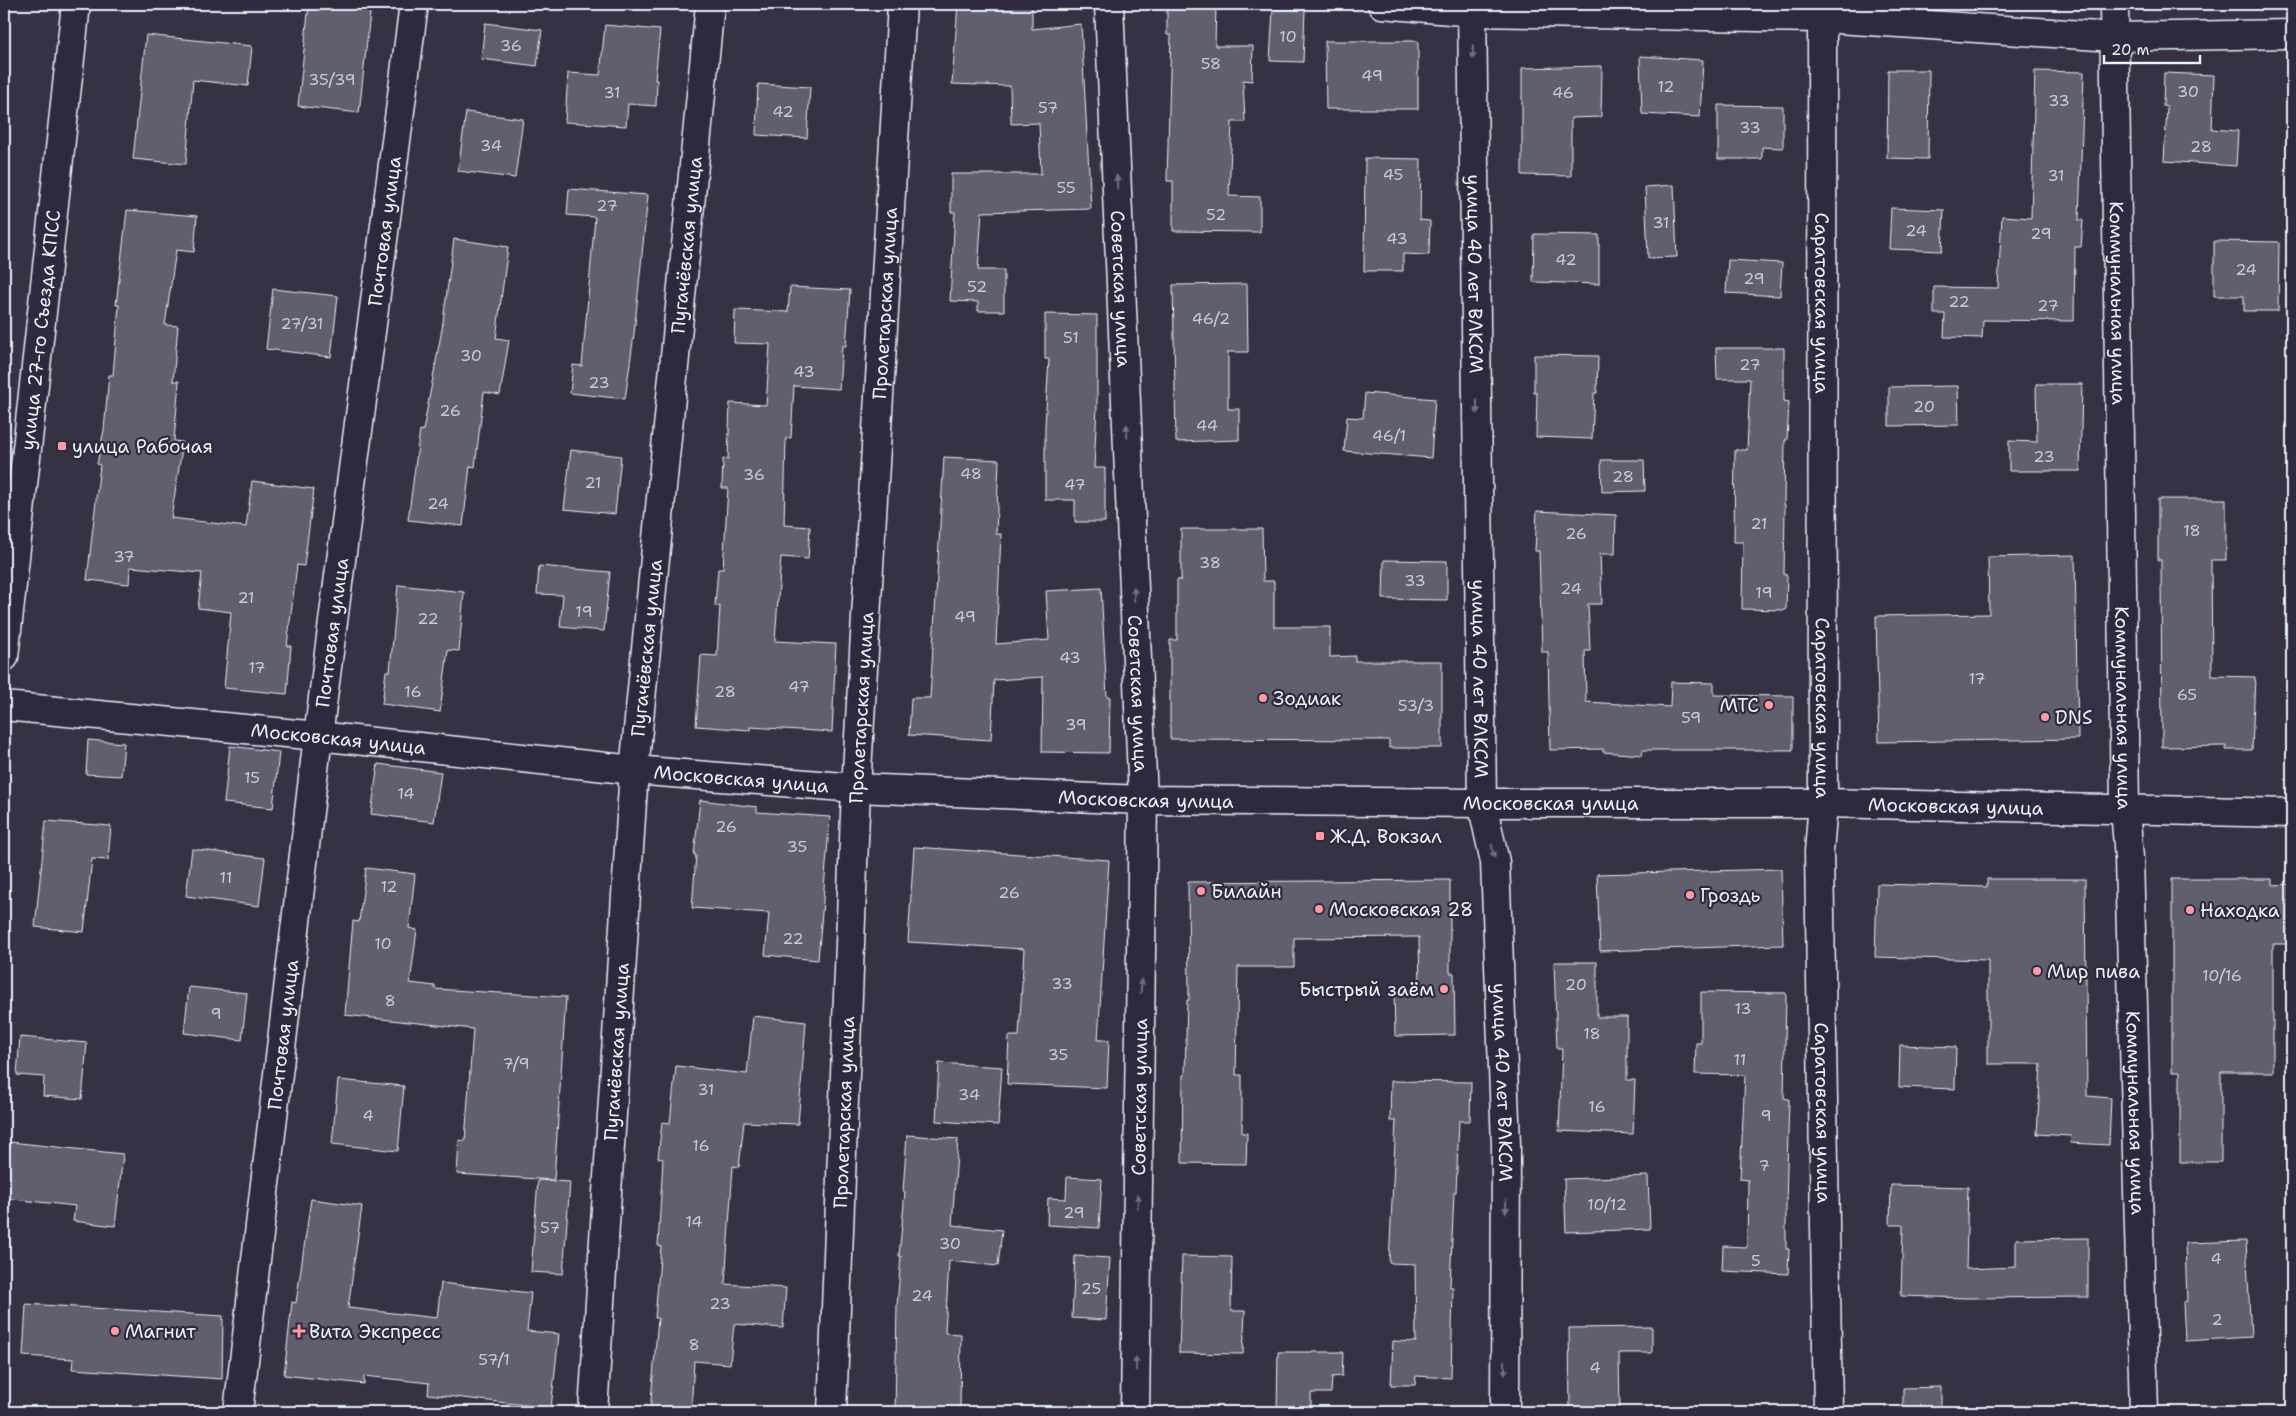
<svg xmlns="http://www.w3.org/2000/svg" width="2296" height="1416" font-family="'Shantell Sans',sans-serif">
  <style>
    .building { fill: #605e6e; stroke: #e8f1f8 }
    .lines { fill: none; stroke-linecap: round; stroke-linejoin: round }
    .street-casing { stroke: #e8f1f8; stroke-width: 31 }
    .secondary-casing { stroke: #e8f1f8; stroke-width: 31 }
    .street { stroke: #2f2a3d; stroke-width: 28 }
    .secondary { stroke: #2f2a3d; stroke-width: 28 }
    .oneway { fill: #70707e }
    .poi-dot { fill: #ff9aa2; stroke: #2f2a3d; stroke-width: 2 }
    .labels { text-anchor: middle; stroke-width: 4.5; stroke-linejoin: round; paint-order: stroke }
    .number-label { font-size: 16px; fill: #c6ccd6 }
    .street-label { font-size: 19px; fill: #e8f1f8; stroke: #2f2a3d }
    .poi-label { font-size: 19px; fill: #e8f1f8; stroke: #2f2a3d; text-anchor: start }
  </style>
  <rect width="100%" height="100%" fill="#363244"/>
  <filter id="ink" filterUnits="userSpaceOnUse"><feTurbulence type="fractalNoise" baseFrequency=".02" numOctaves="2"/><feDisplacementMap in="SourceGraphic" scale="10" xChannelSelector="R" yChannelSelector="G"/><feConvolveMatrix kernelMatrix="1 2 1 2 8 2 1 2 1" color-interpolation-filters="sRGB"/></filter>
  <g filter="url(#ink)">
    <g class="building">
      <polygon points="309,4 371,4 359,113 298,106"/>
      <polygon points="958,4 1032,4 1032,29 1081,24 1091,209 982,212 978,270 1004,270 1004,311 978,311 978,302 950,301 955,212 951,212 951,174 1041,174 1039,123 1011,124 1010,86 952,84"/>
      <polygon points="1167,4 1216,4 1215,46 1253,46 1252,81 1243,80 1245,122 1232,122 1229,196 1260,197 1260,232 1173,231 1173,181 1167,181 1171,35 1167,35"/>
      <polygon points="1273,9 1305,10 1303,62 1270,61"/>
      <polygon points="485,23 542,30 537,66 481,59"/>
      <polygon points="605,25 660,30 655,80 657,80 656,106 628,104 626,126 565,122 568,73 600,75"/>
      <polygon points="146,35 252,46 248,86 193,80 186,164 133,159"/>
      <polygon points="1325,41 1418,41 1418,109 1326,109"/>
      <polygon points="1640,56 1703,60 1700,117 1642,114"/>
      <polygon points="1602,66 1601,117 1571,118 1571,176 1522,175 1522,68"/>
      <polygon points="1888,70 1929,70 1928,159 1887,158"/>
      <polygon points="2035,71 2084,72 2079,220 2083,220 2081,247 2075,247 2074,321 1983,320 1982,338 1944,337 1945,314 1934,314 1934,287 1998,288 2002,216 2031,218"/>
      <polygon points="2164,73 2214,75 2212,129 2238,131 2236,166 2164,161 2167,107 2163,106"/>
      <polygon points="758,84 810,87 807,138 756,135"/>
      <polygon points="1718,105 1783,106 1783,148 1762,147 1762,159 1718,159"/>
      <polygon points="466,112 523,119 515,178 458,171"/>
      <polygon points="1365,158 1421,159 1420,220 1430,221 1429,255 1403,254 1403,271 1364,271"/>
      <polygon points="1674,185 1677,257 1648,258 1645,187"/>
      <polygon points="569,189 648,195 634,334 625,399 570,393 573,365 582,366 595,217 567,215"/>
      <polygon points="1891,208 1944,210 1942,251 1889,249"/>
      <polygon points="127,210 197,216 194,252 176,250 165,325 178,326 173,381 179,381 174,441 183,442 171,518 246,527 252,481 314,489 304,566 297,565 287,646 291,646 287,694 224,688 231,612 198,608 202,573 130,567 129,584 87,580 100,465 97,464 104,430 109,375 113,375 119,305 116,305"/>
      <polygon points="1534,234 1599,235 1599,284 1533,282"/>
      <polygon points="454,239 508,247 496,338 509,340 500,395 484,392 475,467 470,466 463,526 408,520 420,430 423,431 442,329"/>
      <polygon points="2214,241 2279,242 2278,311 2244,311 2244,296 2214,296"/>
      <polygon points="1728,260 1782,263 1780,296 1726,293"/>
      <polygon points="1247,284 1248,352 1228,352 1228,409 1239,409 1239,440 1176,442 1173,285"/>
      <polygon points="790,287 850,290 846,346 842,346 839,389 794,386 791,438 786,438 784,525 810,527 808,559 781,557 775,641 836,644 832,732 750,727 750,730 696,726 701,655 717,656 720,606 715,606 718,569 723,569 728,488 722,488 723,459 728,459 730,403 766,405 770,344 734,343 735,310 788,312"/>
      <polygon points="273,289 338,296 331,357 266,349"/>
      <polygon points="1045,314 1097,315 1097,407 1094,468 1105,468 1105,522 1075,522 1075,500 1045,500 1045,426 1049,359 1045,359"/>
      <polygon points="1716,348 1784,348 1784,401 1789,402 1787,440 1785,440 1784,505 1785,505 1784,575 1787,575 1786,610 1742,609 1743,542 1734,542 1735,450 1747,450 1750,379 1717,379"/>
      <polygon points="1534,355 1598,356 1597,393 1594,393 1592,439 1536,437 1537,393 1534,393"/>
      <polygon points="2036,384 2082,384 2080,471 2009,471 2009,441 2037,442"/>
      <polygon points="1958,386 1959,425 1889,426 1889,387"/>
      <polygon points="1365,393 1435,399 1431,458 1344,451 1347,417 1363,418"/>
      <polygon points="571,450 621,456 615,514 564,509"/>
      <polygon points="944,457 999,460 996,534 1001,534 996,644 1049,640 1046,591 1101,588 1107,697 1110,697 1109,753 1042,752 1043,677 994,680 991,740 909,735 911,698 930,698"/>
      <polygon points="1601,460 1644,460 1645,491 1602,492"/>
      <polygon points="2158,499 2226,499 2226,560 2211,560 2212,676 2255,677 2252,750 2226,750 2226,746 2162,747 2161,560 2158,560"/>
      <polygon points="1537,511 1616,515 1615,554 1600,554 1602,604 1588,604 1590,651 1585,651 1586,702 1670,707 1671,682 1714,683 1714,695 1793,696 1793,750 1643,750 1642,755 1603,752 1603,749 1550,750 1548,652 1542,652 1539,551 1535,551"/>
      <polygon points="1181,529 1262,529 1263,581 1274,581 1274,627 1330,627 1330,657 1355,656 1355,661 1442,661 1442,748 1389,748 1389,740 1170,739 1170,640 1177,640 1177,580 1181,580"/>
      <polygon points="2075,555 2078,739 1879,742 1876,616 1989,614 1988,557"/>
      <polygon points="1384,560 1447,561 1447,600 1383,599"/>
      <polygon points="539,566 610,572 604,631 560,627 563,595 537,594"/>
      <polygon points="398,585 464,592 459,651 448,650 440,712 382,704 386,671 390,671"/>
      <polygon points="88,740 124,743 121,776 86,774"/>
      <polygon points="230,746 279,752 273,808 224,803"/>
      <polygon points="378,764 441,772 434,822 371,814"/>
      <polygon points="700,800 757,807 757,812 830,817 818,960 765,955 769,913 692,908 696,855 694,855"/>
      <polygon points="46,821 111,826 108,860 92,859 84,932 35,927"/>
      <polygon points="914,847 1109,860 1098,1040 1109,1040 1107,1088 1007,1084 1009,1036 1019,1036 1024,949 908,942"/>
      <polygon points="192,849 265,858 259,906 186,896"/>
      <polygon points="366,868 415,874 409,928 417,930 410,983 435,986 435,989 566,997 554,1180 457,1174 459,1140 465,1141 473,1029 345,1015 353,921 359,922"/>
      <polygon points="1781,869 1783,945 1600,951 1597,874"/>
      <polygon points="1987,879 2085,879 2087,1096 2111,1098 2109,1145 2070,1143 2071,1136 2037,1134 2041,1064 1988,1064 1988,960 1875,957 1877,884 1987,887"/>
      <polygon points="2172,879 2272,879 2272,885 2292,884 2292,944 2273,944 2273,1072 2221,1072 2221,1162 2180,1162 2180,1072 2172,1072"/>
      <polygon points="1450,880 1450,973 1454,973 1455,1035 1395,1036 1394,989 1420,989 1419,937 1294,938 1294,967 1238,967 1236,1075 1242,1075 1242,1133 1247,1133 1246,1164 1182,1163 1183,1075 1185,1075 1187,1000 1189,1000 1188,882"/>
      <polygon points="1554,962 1597,962 1597,1017 1627,1017 1627,1080 1635,1080 1633,1134 1559,1131 1562,1049 1557,1049"/>
      <polygon points="189,987 247,993 242,1040 184,1033"/>
      <polygon points="1701,992 1786,993 1784,1098 1789,1099 1786,1205 1786,1249 1789,1249 1788,1274 1722,1271 1723,1246 1747,1247 1748,1180 1740,1179 1745,1075 1695,1074 1696,1043 1701,1043"/>
      <polygon points="753,1016 806,1022 798,1124 744,1122 739,1167 733,1166 725,1284 786,1288 783,1328 734,1324 730,1364 694,1361 691,1412 650,1412 658,1318 655,1318 661,1246 658,1246 663,1159 658,1158 662,1122 670,1123 676,1066 747,1074"/>
      <polygon points="20,1037 87,1043 82,1099 43,1096 44,1077 17,1075"/>
      <polygon points="1900,1045 1956,1047 1955,1089 1899,1087"/>
      <polygon points="939,1063 1002,1067 998,1125 936,1121"/>
      <polygon points="338,1080 404,1086 398,1151 332,1144"/>
      <polygon points="1391,1081 1471,1082 1470,1121 1459,1121 1456,1192 1454,1192 1450,1287 1453,1287 1451,1378 1416,1376 1415,1385 1391,1385 1393,1341 1416,1342 1415,1264 1389,1263 1396,1121 1390,1121"/>
      <polygon points="907,1135 958,1139 952,1225 1002,1230 998,1266 949,1261 945,1333 961,1334 960,1412 895,1412 897,1306 901,1256 899,1256 905,1192 903,1191"/>
      <polygon points="10,1142 123,1154 115,1226 73,1221 75,1206 4,1198"/>
      <polygon points="1648,1176 1650,1229 1566,1232 1564,1179"/>
      <polygon points="1067,1177 1102,1179 1099,1228 1047,1225 1048,1198 1066,1199"/>
      <polygon points="538,1180 570,1182 563,1274 531,1272"/>
      <polygon points="1891,1185 1968,1187 1966,1269 2016,1267 2016,1239 2088,1238 2088,1297 1967,1298 1901,1296 1903,1225 1890,1225"/>
      <polygon points="311,1199 362,1206 348,1308 437,1318 441,1283 531,1293 527,1331 559,1334 551,1408 428,1394 429,1383 364,1376 364,1384 284,1375 292,1302 296,1303"/>
      <polygon points="2246,1241 2251,1337 2185,1341 2183,1302 2187,1301 2185,1243"/>
      <polygon points="1075,1256 1110,1258 1106,1320 1072,1318"/>
      <polygon points="1182,1256 1232,1257 1231,1311 1245,1311 1243,1354 1179,1353"/>
      <polygon points="26,1304 223,1316 222,1379 72,1369 73,1359 23,1356"/>
      <polygon points="1652,1327 1652,1353 1619,1353 1620,1412 1570,1412 1569,1328"/>
      <polygon points="1278,1352 1343,1352 1342,1376 1332,1377 1331,1393 1311,1393 1311,1412 1277,1412"/>
      <polygon points="1941,1387 1941,1412 1903,1412 1903,1388"/>
    </g>
    <g class="lines">
      <defs>
        <g id="street">
          <path id="s1" d="M1109,4l34,796"/>
          <polyline points="1382,4 1473,12 1822,18 2114,37 2292,34"/>
          <path id="s2" d="M1472,4l10,799"/>
          <path id="s3" d="M1822,4l1,799 -4,49 9,560"/>
          <path id="s4" d="M2114,4l11,805 4,49 15,554"/>
          <path id="s5" d="M238,1412l80,-676 96,-732"/>
          <path id="s6" d="M593,1412l41,-642 76,-766"/>
          <path id="s7" d="M832,1412l24,-624 46,-784"/>
        </g>
        <g id="secondary">
          <path id="s8" d="M4,657l72,-653"/>
          <path id="s9" d="M4,706l314,30 316,34 222,18 287,12 339,3h341l469,10"/>
          <path id="s10" d="M1482,803l13,59 11,283 -1,267"/>
          <path id="s11" d="M1135,1412l8,-612"/>
        </g>
      </defs>
      <use href="#street" class="street-casing"/>
      <use href="#secondary" class="secondary-casing"/>
      <use href="#street" class="street"/>
      <use href="#secondary" class="secondary"/>
    </g>
    <defs><path id="oneway-solid" d="M-6-.8H1V-3.2L6.5 0L1 3.2V.8H-6Z" transform="scale(1.25)"/></defs>
    <g class="oneway">
      <use href="#oneway-solid" transform="translate(1473 52) rotate(89)"/>
      <use href="#oneway-solid" transform="translate(1117 182) rotate(-92)"/>
      <use href="#oneway-solid" transform="translate(1477 407) rotate(89)"/>
      <use href="#oneway-solid" transform="translate(1127 431) rotate(-92)"/>
      <use href="#oneway-solid" transform="translate(1134 594) rotate(-92)"/>
      <use href="#oneway-solid" transform="translate(1493 851) rotate(78)"/>
      <use href="#oneway-solid" transform="translate(1141 986) rotate(-89)"/>
      <use href="#oneway-solid" transform="translate(1138 1201) rotate(-89)"/>
      <use href="#oneway-solid" transform="translate(1506 1206) rotate(90)"/>
      <use href="#oneway-solid" transform="translate(1136 1364) rotate(-89)"/>
      <use href="#oneway-solid" transform="translate(1505 1368) rotate(90)"/>
    </g>
  </g>
  <g class="poi-dot">
    <rect x="57" y="441" width="10" height="10" rx="2.5"/>
    <circle cx="1263" cy="698" r="5"/>
    <circle cx="1769" cy="705" r="5"/>
    <circle cx="2045" cy="717" r="5"/>
    <rect x="1315" y="831" width="10" height="10" rx="2.5"/>
    <circle cx="1201" cy="891" r="5"/>
    <circle cx="1690" cy="895" r="5"/>
    <circle cx="1319" cy="909" r="5"/>
    <circle cx="2190" cy="910" r="5"/>
    <circle cx="2037" cy="971" r="5"/>
    <circle cx="1444" cy="989" r="5"/>
    <circle cx="115" cy="1331" r="5"/>
    <path d="M296.5 1323.5h5v5h5v5h-5v5h-5v-5h-5v-5h5z"/>
  </g>
  <g class="labels">
    <g class="number-label">
      <text x="1288" y="42">10</text>
      <text x="511" y="51">36</text>
      <text x="1211" y="69">58</text>
      <text x="1372" y="81">49</text>
      <text x="332" y="85">35/39</text>
      <text x="1666" y="92">12</text>
      <text x="2188" y="97">30</text>
      <text x="612" y="98">31</text>
      <text x="1563" y="98">46</text>
      <text x="2059" y="106">33</text>
      <text x="1048" y="113">57</text>
      <text x="783" y="117">42</text>
      <text x="1750" y="133">33</text>
      <text x="491" y="151">34</text>
      <text x="2201" y="152">28</text>
      <text x="1393" y="180">45</text>
      <text x="2056" y="181">31</text>
      <text x="1066" y="193">55</text>
      <text x="607" y="211">27</text>
      <text x="1216" y="220">52</text>
      <text x="1661" y="228">31</text>
      <text x="1916" y="236">24</text>
      <text x="2041" y="239">29</text>
      <text x="1397" y="244">43</text>
      <text x="1566" y="265">42</text>
      <text x="2246" y="275">24</text>
      <text x="1754" y="284">29</text>
      <text x="977" y="292">52</text>
      <text x="1959" y="307">22</text>
      <text x="2048" y="311">27</text>
      <text x="1211" y="324">46/2</text>
      <text x="302" y="329">27/31</text>
      <text x="1071" y="343">51</text>
      <text x="471" y="361">30</text>
      <text x="1750" y="370">27</text>
      <text x="804" y="377">43</text>
      <text x="599" y="388">23</text>
      <text x="1924" y="412">20</text>
      <text x="450" y="416">26</text>
      <text x="1207" y="431">44</text>
      <text x="1389" y="441">46/1</text>
      <text x="2044" y="462">23</text>
      <text x="971" y="479">48</text>
      <text x="754" y="480">36</text>
      <text x="1623" y="482">28</text>
      <text x="593" y="488">21</text>
      <text x="1075" y="490">47</text>
      <text x="438" y="509">24</text>
      <text x="1759" y="529">21</text>
      <text x="2192" y="536">18</text>
      <text x="1576" y="539">26</text>
      <text x="124" y="562">37</text>
      <text x="1210" y="568">38</text>
      <text x="1415" y="586">33</text>
      <text x="1571" y="594">24</text>
      <text x="1764" y="598">19</text>
      <text x="246" y="603">21</text>
      <text x="584" y="617">19</text>
      <text x="965" y="622">49</text>
      <text x="428" y="624">22</text>
      <text x="1070" y="663">43</text>
      <text x="257" y="673">17</text>
      <text x="1977" y="684">17</text>
      <text x="799" y="692">47</text>
      <text x="413" y="697">16</text>
      <text x="725" y="697">28</text>
      <text x="2187" y="700">65</text>
      <text x="1416" y="711">53/3</text>
      <text x="1691" y="723">59</text>
      <text x="1076" y="730">39</text>
      <text x="252" y="783">15</text>
      <text x="406" y="799">14</text>
      <text x="726" y="832">26</text>
      <text x="797" y="852">35</text>
      <text x="226" y="883">11</text>
      <text x="389" y="892">12</text>
      <text x="1009" y="898">26</text>
      <text x="793" y="944">22</text>
      <text x="383" y="949">10</text>
      <text x="2222" y="981">10/16</text>
      <text x="1062" y="989">33</text>
      <text x="1576" y="990">20</text>
      <text x="390" y="1006">8</text>
      <text x="1743" y="1014">13</text>
      <text x="216" y="1019">9</text>
      <text x="1592" y="1039">18</text>
      <text x="1058" y="1060">35</text>
      <text x="1740" y="1065">11</text>
      <text x="516" y="1069">7/9</text>
      <text x="706" y="1095">31</text>
      <text x="969" y="1100">34</text>
      <text x="1597" y="1112">16</text>
      <text x="368" y="1121">4</text>
      <text x="1766" y="1121">9</text>
      <text x="701" y="1151">16</text>
      <text x="1764" y="1171">7</text>
      <text x="1607" y="1210">10/12</text>
      <text x="1074" y="1218">29</text>
      <text x="694" y="1227">14</text>
      <text x="550" y="1233">57</text>
      <text x="950" y="1249">30</text>
      <text x="2216" y="1264">4</text>
      <text x="1756" y="1266">5</text>
      <text x="1091" y="1294">25</text>
      <text x="922" y="1301">24</text>
      <text x="720" y="1309">23</text>
      <text x="2217" y="1325">2</text>
      <text x="694" y="1350">8</text>
      <text x="494" y="1365">57/1</text>
      <text x="1595" y="1373">4</text>
    </g>
    <g class="street-label">
      <text dy="7" stroke="none"><textPath href="#s5" startOffset="1190">Почтовая улица</textPath></text>
      <text dy="7" stroke="none"><textPath href="#s6" startOffset="1171">Пугачёвская улица</textPath></text>
      <text dy="7" stroke="none"><textPath href="#s2" startOffset="270">улица 40 лет ВЛКСМ</textPath></text>
      <text dy="7" stroke="none"><textPath href="#s1" startOffset="285">Советская улица</textPath></text>
      <text dy="7" stroke="none"><textPath href="#s7" startOffset="1110">Пролетарская улица</textPath></text>
      <text dy="7" stroke="none"><textPath href="#s3" startOffset="299">Саратовская улица</textPath></text>
      <text dy="7" stroke="none"><textPath href="#s4" startOffset="299">Коммунальная улица</textPath></text>
      <text dy="7" stroke="none"><textPath href="#s8" startOffset="329">улица 27-го Съезда КПСС</textPath></text>
      <text dy="7" stroke="none"><textPath href="#s5" startOffset="785">Почтовая улица</textPath></text>
      <text dy="7" stroke="none"><textPath href="#s6" startOffset="766">Пугачёвская улица</textPath></text>
      <text dy="7" stroke="none"><textPath href="#s2" startOffset="675">улица 40 лет ВЛКСМ</textPath></text>
      <text dy="7" stroke="none"><textPath href="#s1" startOffset="690">Советская улица</textPath></text>
      <text dy="7" stroke="none"><textPath href="#s7" startOffset="705">Пролетарская улица</textPath></text>
      <text dy="7" stroke="none"><textPath href="#s3" startOffset="704">Саратовская улица</textPath></text>
      <text dy="7" stroke="none"><textPath href="#s4" startOffset="704">Коммунальная улица</textPath></text>
      <text dy="7" stroke="none"><textPath href="#s9" startOffset="336">Московская улица</textPath></text>
      <text dy="7" stroke="none"><textPath href="#s9" startOffset="741">Московская улица</textPath></text>
      <text dy="7" stroke="none"><textPath href="#s9" startOffset="1146">Московская улица</textPath></text>
      <text dy="7" stroke="none"><textPath href="#s9" startOffset="1551">Московская улица</textPath></text>
      <text dy="7" stroke="none"><textPath href="#s9" startOffset="1956">Московская улица</textPath></text>
      <text dy="7" stroke="none"><textPath href="#s5" startOffset="380">Почтовая улица</textPath></text>
      <text dy="7" stroke="none"><textPath href="#s6" startOffset="361">Пугачёвская улица</textPath></text>
      <text dy="7" stroke="none"><textPath href="#s10" startOffset="281">улица 40 лет ВЛКСМ</textPath></text>
      <text dy="7" stroke="none"><textPath href="#s11" startOffset="315">Советская улица</textPath></text>
      <text dy="7" stroke="none"><textPath href="#s7" startOffset="300">Пролетарская улица</textPath></text>
      <text dy="7" stroke="none"><textPath href="#s3" startOffset="1109">Саратовская улица</textPath></text>
      <text dy="7" stroke="none"><textPath href="#s4" startOffset="1109">Коммунальная улица</textPath></text>
    </g>
    <g class="poi-label">
      <text x="72" y="453">улица Рабочая</text>
      <text x="1273" y="705">Зодиак</text>
      <text x="1759" y="712" text-anchor="end">МТС</text>
      <text x="2055" y="724">DNS</text>
      <text x="1330" y="843">Ж.Д. Вокзал</text>
      <text x="1211" y="898">Билайн</text>
      <text x="1700" y="902">Гроздь</text>
      <text x="1329" y="916">Московская 28</text>
      <text x="2200" y="917">Находка</text>
      <text x="2047" y="978">Мир пива</text>
      <text x="1434" y="996" text-anchor="end">Быстрый заём</text>
      <text x="125" y="1338">Магнит</text>
      <text x="309" y="1338">Вита Экспресс</text>
    </g>
  </g>
  <rect width="2296" height="1416" fill="none" stroke="#2f2a3d" stroke-width="20"/>
  <rect x="10" y="10" width="2276" height="1396" fill="none" stroke="#e8f1f8" stroke-width="2" filter="url(#ink)"/>
  <path d="M2104 55v8h96v-8" fill="none" stroke="#e8f1f8" stroke-width="2.5"/>
  <text x="2111" y="55" font-size="15" fill="#e8f1f8" stroke="#2f2a3d" stroke-width="4" paint-order="stroke">20 m</text>
</svg>
